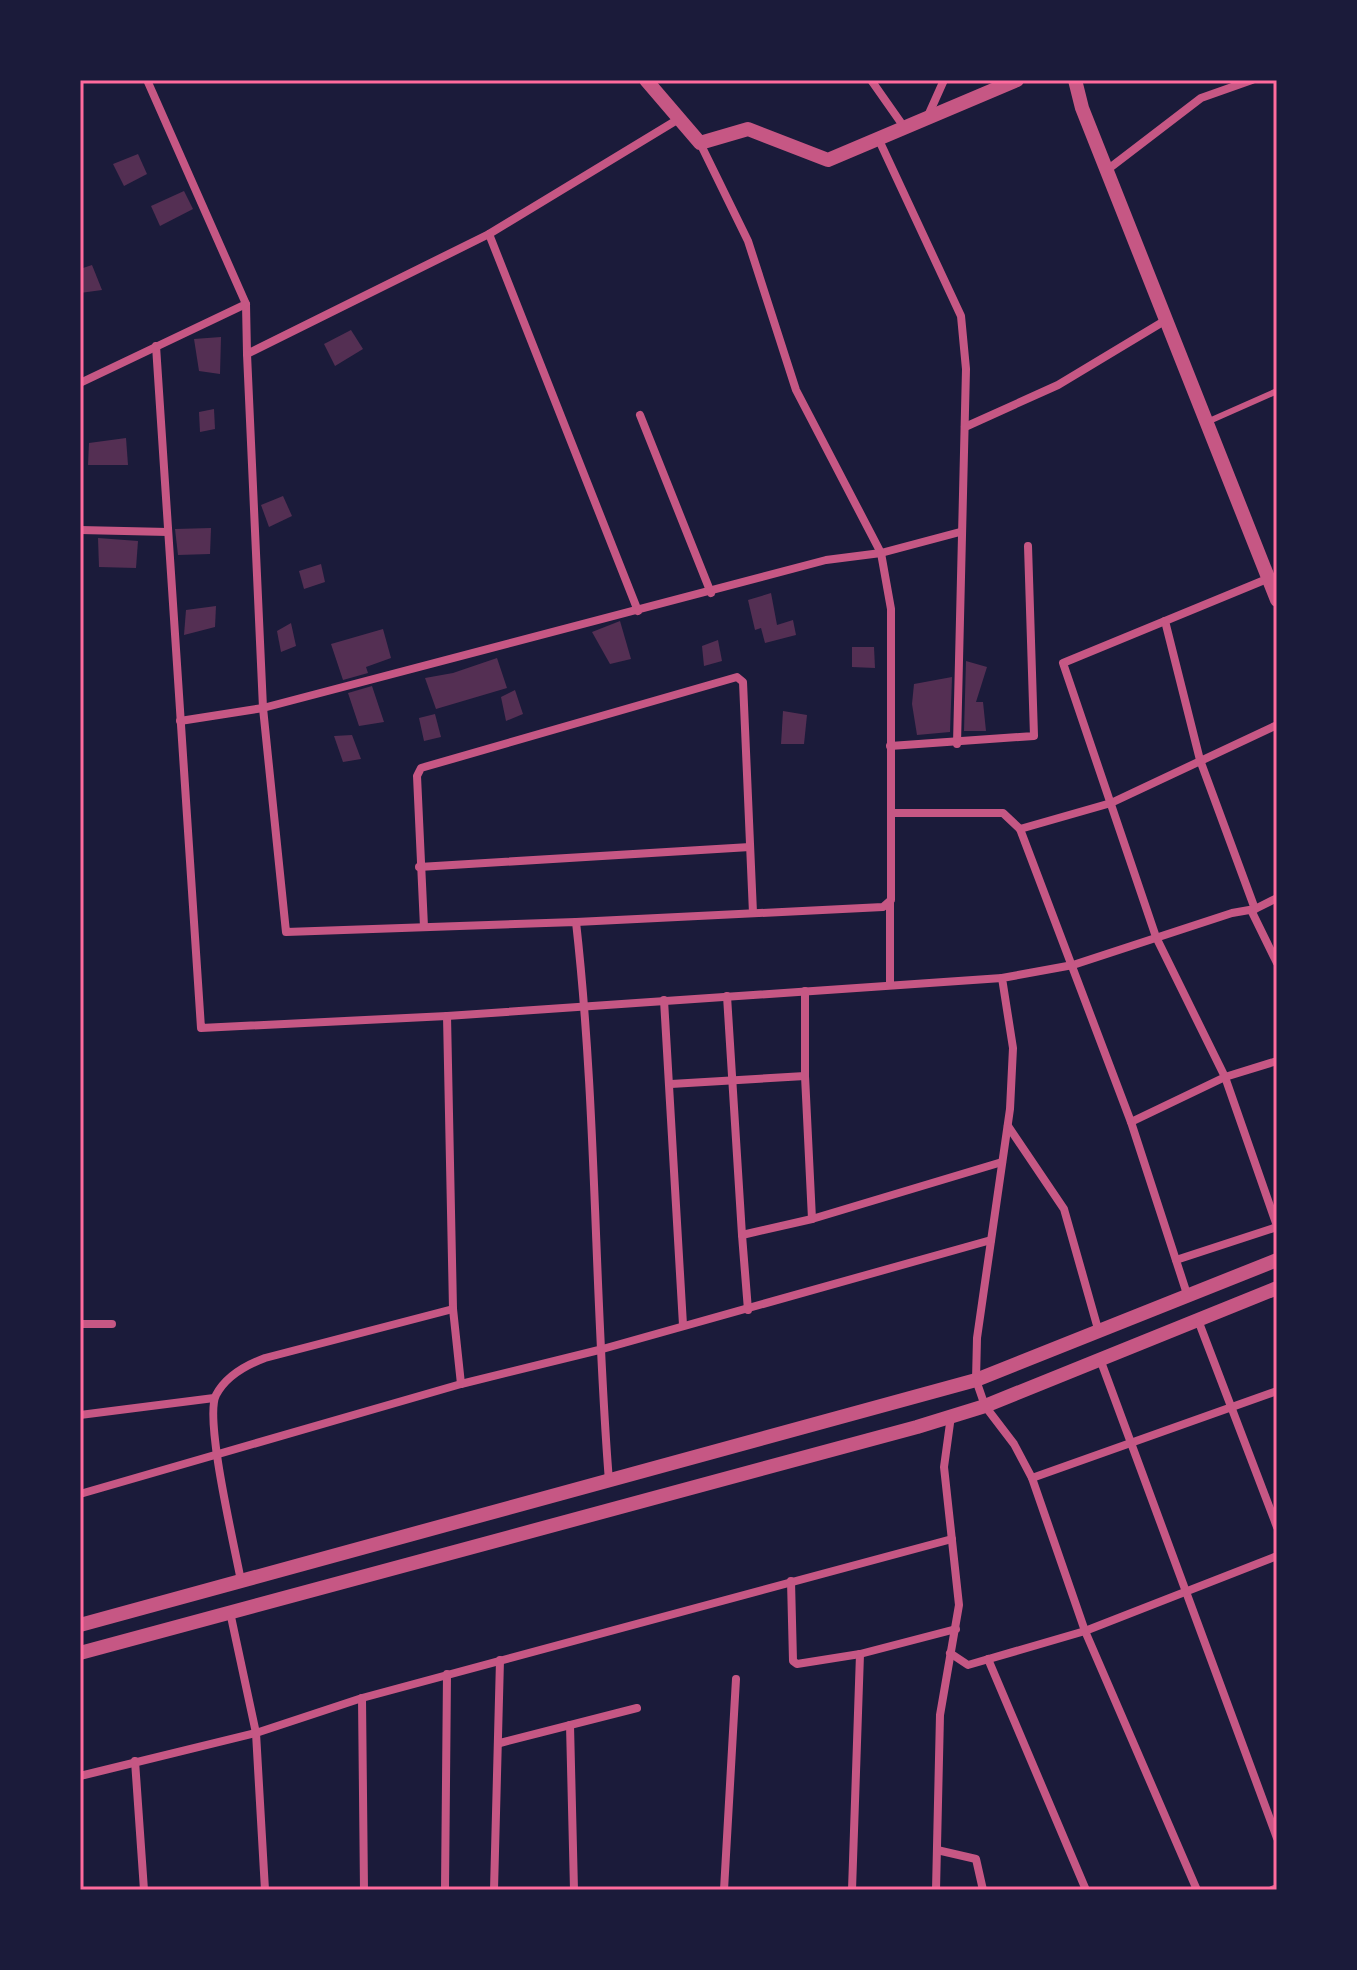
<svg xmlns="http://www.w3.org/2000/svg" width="1357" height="1970" font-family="'Archivo Narrow',sans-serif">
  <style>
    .building { fill: #542f53 }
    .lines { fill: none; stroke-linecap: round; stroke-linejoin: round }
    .service { stroke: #c65784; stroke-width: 6 }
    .minor { stroke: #c65784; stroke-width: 8 }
    .tertiary { stroke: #c65784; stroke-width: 14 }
    .neatline { fill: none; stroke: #ff6b9d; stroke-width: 3 }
  </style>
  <rect width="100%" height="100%" fill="#1b1b3a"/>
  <g class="building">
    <polygon points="138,154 147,174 124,186 113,164"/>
    <polygon points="184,191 193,209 160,226 151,206"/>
    <polygon points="92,265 102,290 80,293 80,269"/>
    <polygon points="351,330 363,349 335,366 324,344"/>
    <polygon points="221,337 220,374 199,371 194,339"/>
    <polygon points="214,409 215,429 200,432 199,412"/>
    <polygon points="126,438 128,465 88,465 89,443"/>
    <polygon points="283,496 292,516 269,527 261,505"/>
    <polygon points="211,528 210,554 178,555 175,529"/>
    <polygon points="98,538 138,541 136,568 99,567"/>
    <polygon points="321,564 325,582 304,589 299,571"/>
    <polygon points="771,593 777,625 793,620 796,635 765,643 761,628 755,630 748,600"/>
    <polygon points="216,606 215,627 184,635 186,610"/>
    <polygon points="620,621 631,659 610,664 592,632"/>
    <polygon points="291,623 296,646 281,652 277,631"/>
    <polygon points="383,629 391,658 366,667 368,673 343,680 331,644"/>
    <polygon points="718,640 722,661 704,666 702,646"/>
    <polygon points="852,647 874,647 875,668 852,667"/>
    <polygon points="497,658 507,688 436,709 425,678 453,673"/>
    <polygon points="966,661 987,667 976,702 983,702 986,731 964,731"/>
    <polygon points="952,677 950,732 917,735 912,704 914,684"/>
    <polygon points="372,686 384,722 359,726 348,693"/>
    <polygon points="515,690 523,714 506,721 501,697"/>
    <polygon points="783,711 807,715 804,744 781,744"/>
    <polygon points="435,714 441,737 424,741 419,718"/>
    <polygon points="352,735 361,759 343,762 334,736"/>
  </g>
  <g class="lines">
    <polyline class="service" points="1207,422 1277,391"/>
    <g class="minor">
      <polyline points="147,80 246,304 247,354 489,234"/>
      <polyline points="871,80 904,127"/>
      <polyline points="927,118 944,80"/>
      <polyline points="878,138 961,316 966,369 957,744"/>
      <polyline points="1107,170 1201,98 1252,80"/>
      <polyline points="156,346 201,1028 447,1016 1002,978"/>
      <path d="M247,354l16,354 23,224 290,-10c21,186 18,373 33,559"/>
      <polyline points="80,383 246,304"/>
      <polyline points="640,415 711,593"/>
      <polyline points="965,427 1058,385 1166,320"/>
      <polyline points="80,530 168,532"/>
      <polyline points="1267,579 1063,663 1156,937 1225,1077 1277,1226"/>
      <polyline points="638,611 489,234 677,120"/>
      <polyline points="1165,621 1200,760 1255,909 1252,912 1277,963"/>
      <polyline points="180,721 263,708 826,560 881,553 960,532"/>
      <polyline points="890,746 1034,736 1028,546"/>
      <polyline points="892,813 1003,813 1020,829"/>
      <polyline points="419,867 750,847"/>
      <polyline points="576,922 883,907 891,900 891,609 881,553 796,390 748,241 700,143"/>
      <polyline points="424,927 417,776 421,768 737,677 743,682 753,913"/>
      <polyline points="890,985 890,903"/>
      <polyline points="805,991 805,1076"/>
      <polyline points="727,996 742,1235"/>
      <polyline points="664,1000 683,1325"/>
      <polyline points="447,1016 453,1309 461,1384"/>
      <polyline points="671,1084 805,1076 812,1219"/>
      <polyline points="1131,1122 1225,1077 1277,1061"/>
      <polyline points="1008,1126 1064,1209 1098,1329"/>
      <polyline points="1176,1260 1277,1227"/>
      <polyline points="1187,1294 1131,1122 1020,829 1111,803 1277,725"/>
      <polyline points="748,1310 742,1235 812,1219 1002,1162"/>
      <polyline points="1198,1320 1277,1527"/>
      <polyline points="80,1324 112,1324"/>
      <polyline points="1100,1359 1277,1838"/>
      <polyline points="80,1415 214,1398"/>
      <polyline points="1032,1478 1277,1391"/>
      <polyline points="80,1494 461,1384 599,1350 991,1240"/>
      <path d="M241,1581c-6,-33 -37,-162 -25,-186 10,-19 30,-30 49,-37l188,-49"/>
      <polyline points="791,1581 793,1661 797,1664 860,1654 956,1629"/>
      <polyline points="230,1612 256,1733 265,1890"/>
      <polyline points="950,1653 968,1665 1085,1631 1277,1556"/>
      <polyline points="988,1659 1086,1890"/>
      <polyline points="362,1698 364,1890"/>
      <polyline points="570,1725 574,1890"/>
      <polyline points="500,1743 637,1708"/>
      <polyline points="135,1761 144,1890"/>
      <polyline points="80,1776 256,1733 362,1698 952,1539"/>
      <polyline points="937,1850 976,1859 983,1890"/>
      <polyline points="445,1890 447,1674"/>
      <polyline points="494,1890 500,1660"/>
      <polyline points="724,1890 736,1679"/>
      <polyline points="852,1890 860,1654"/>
      <polyline points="936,1890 940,1715 959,1605 944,1467 951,1416"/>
      <polyline points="1197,1890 1085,1631 1032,1478 1014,1444 985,1406 976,1380 977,1338 1010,1109 1013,1048 1002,978 1073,965 1232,913 1255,909 1277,898"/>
      <polyline points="1272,1890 1277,1888"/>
    </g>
    <g class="tertiary">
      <polyline points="646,80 700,143 748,129 828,160 1017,80"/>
      <polyline points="1075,80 1082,108 1277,600"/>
      <polyline points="80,1625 976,1380 1277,1260"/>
      <polyline points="80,1653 917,1427 985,1406 1277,1288"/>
    </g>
  </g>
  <rect width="1357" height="1970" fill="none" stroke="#1b1b3a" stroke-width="164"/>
  <rect x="82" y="82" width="1193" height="1806" class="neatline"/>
</svg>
